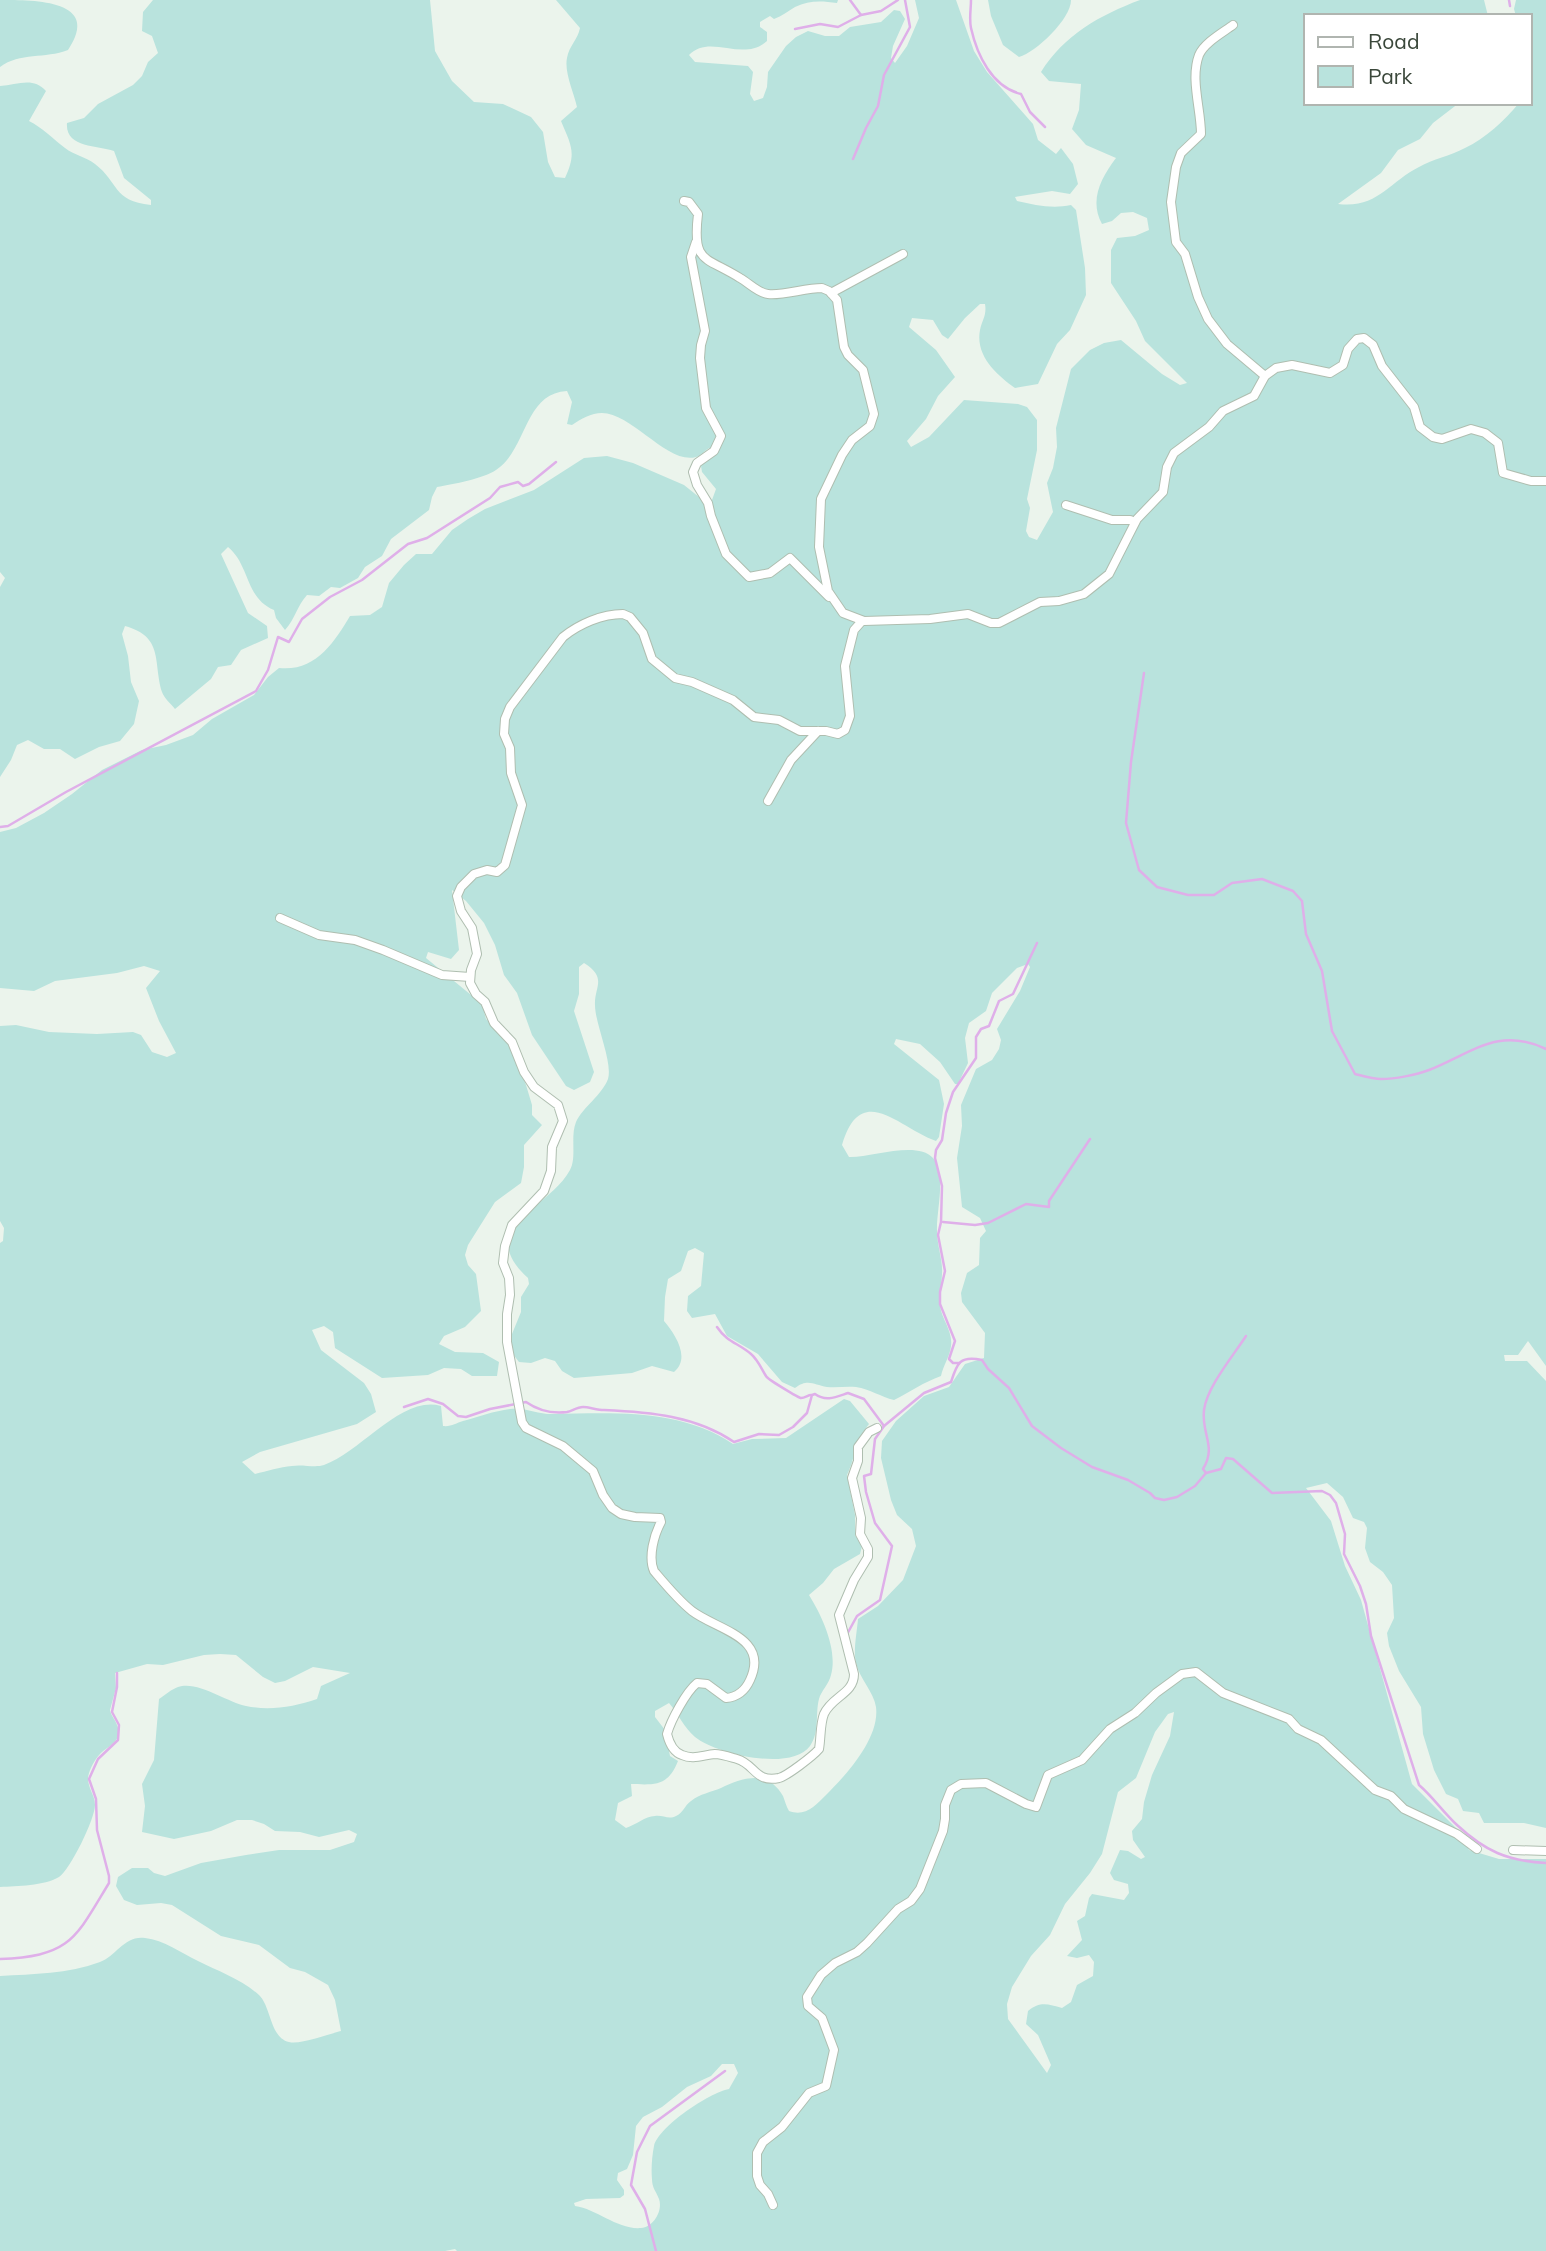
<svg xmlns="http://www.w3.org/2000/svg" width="1546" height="2251" font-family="Mulish,sans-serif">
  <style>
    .green { fill: #b9e3dd; fill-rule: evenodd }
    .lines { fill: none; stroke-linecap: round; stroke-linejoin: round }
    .stream { stroke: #dfafe9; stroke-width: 2.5 }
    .minor-casing { stroke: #afbeb0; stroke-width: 10 }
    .minor { stroke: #fff; stroke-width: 8 }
  </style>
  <rect width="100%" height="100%" fill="#ebf4ec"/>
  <g class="green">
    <path d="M0,0c36,0 102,0 68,50 -23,9 -48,2 -68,17z"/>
    <path d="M153,0h277l5,51 17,30 22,21 29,2 28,13 12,15 5,30 7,15 10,1c12,-25 6,-33 -4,-57l16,-14c-3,-14 -13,-35 -10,-49 2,-12 11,-19 13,-30l-24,-28h282l-1,3c-15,-2 -28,-3 -42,4 -7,4 -13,9 -21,12l-4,-3 -10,6v5l7,5v9c-24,22 -57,-8 -78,14l6,7 53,4 5,6 -3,22 4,7 9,-3 4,-11 1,-15 18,-26 10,-9 12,-6 17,5h14l11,-9 31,-5 13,-12 6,1 5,8 -12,27 -2,12 4,5 12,-17 12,-28 -4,-18h41l18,51 13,21 46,52 5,16 18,14 5,-6 12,16 5,20 -8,10 -18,-3 -37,6 2,4c18,4 35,8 54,4l5,5 9,58 1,27 -16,35 -13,14 -19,40 -23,4c-18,-13 -40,-32 -35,-58 2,-10 7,-15 5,-26h-5l-15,14 -17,21 -6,-4 -9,-15 -21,-2 -3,9 27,23 19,27 -17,19 -12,23 -19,22 4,6 18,-10 35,-37 54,4 9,3 10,13v30l-10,49 3,9 -4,23 3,6 8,3 16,-28 -6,-29 6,-15 4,-21 -1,-19 15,-59 19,-19 14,-7 17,-3 41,34 18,11 7,-2 -42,-42 -9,-20 -25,-38v-33l6,-12 18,-2 14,-6 -2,-12 -14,-6 -12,1 -9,8 -10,3c-13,-24 -1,-46 14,-66l-30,-13 -14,-16 7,-19 2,-26 -32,-3 -8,-9c23,-37 59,-57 99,-72h344l4,16h-182v87h153l-26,20 -13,16 -22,11 -17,23 -43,31c39,5 51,-22 81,-37 14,-8 31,-11 46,-19 21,-10 39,-27 54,-45h11v-87h-14l-2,-7 2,-9h30v1366l-18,-25 -10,14h-14l1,6h22l19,20v447l-22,-5h-40l-5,-10 -16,-2 -5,-12 -12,-5 -12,-24 -11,-36 -2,-27 -22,-36 -10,-25 -2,-13 7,-15 -2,-33 -9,-13 -13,-10 -5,-14 2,-20 -3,-6 -11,-4 -10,-21 -16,-14 -21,5 25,33 14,45 16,34 51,184 48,48 9,18 30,9h47v392h-1089l-2,-2 -10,2h-445v-275c33,-2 68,-2 100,-14 16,-6 25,-27 45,-24 19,2 36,15 53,23 20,10 43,18 61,34 12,11 11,43 30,47 11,3 40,-8 52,-11l-6,-31 -7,-15 -23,-13 -15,-4 -31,-23 -38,-9 -49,-31 -11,-2 -24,2 -13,-5 -8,-14 2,-9 14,-9h16l6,5 11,3 36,-13 45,-8 33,-5h51l24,-8 3,-8 -8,-4 -30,7 -19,-5 -25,-1 -11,-7 -12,-4h-15l-26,11 -37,8 -32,-7 3,-26 -3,-22 12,-24 5,-61c6,-4 13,-10 19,-12 19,-7 49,15 68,19 23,5 48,1 71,-7l4,-13 29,-13 -37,-6 -28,14 -10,2 -12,-6 -27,-22 -16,-1 -16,1 -41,10 -16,-1 -32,9 1,15 -6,22c1,6 5,9 7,15 7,16 -9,21 -17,29 -5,5 -9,13 -11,19 -4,12 6,21 6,32 0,14 -25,65 -36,72 -15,9 -42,9 -59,10v-644l3,-2 1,-13 -4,-7v-195l16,-1 33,7 48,2 36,-2 8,3 11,17 15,5 9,-4 -17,-32 -13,-33 14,-17 -16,-5 -27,7 -62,8 -21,10 -34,-3v-156l16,-4 28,-15 28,-19 30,-24 40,-20 24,-5 27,-10 19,-16 42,-24 14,-18 11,-9c36,4 55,-25 71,-52l20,-1 12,-8 7,-24 15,-18 12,-11h16l20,-24 16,-11 17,-10 49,-19 50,-32 23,-2 26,7 51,22 20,16 8,-1 4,-11 -14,-17 -1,-6 5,-8 8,-5 -5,-5c-3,2 -9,8 -13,9 -28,8 -64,-44 -94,-44 -11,0 -21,6 -30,12l-5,-1 5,-22 -5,-11c-43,2 -40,59 -71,79 -14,9 -42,14 -59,17l-5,10 -3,13 -38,29 -9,17 -17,11 -7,11 -18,10 -9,-1 -12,9 -12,-1c-10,11 -12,24 -22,35l-9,-12 -2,-8c-29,-12 -24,-45 -46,-63l-7,7 27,59 19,13 1,12 -27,12 -10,15 -13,2 -7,12 -36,30c-4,-5 -11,-11 -13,-17 -9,-31 2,-55 -37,-66l-3,8 6,22 3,26 8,19 -5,23 -14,17 -21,6 -24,12 -15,-10h-16l-16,-9 -11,5 -6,15 -11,17v-190l5,-9 -5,-6v-486c17,-1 33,-10 46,5l-17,30c14,7 24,18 36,27 9,7 21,9 30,16 24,18 17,37 56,41v-5l-27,-22 -10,-27c-17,-6 -49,-3 -47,-28l17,-5 14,-14 35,-19 9,-9 6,-14 10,-9 -6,-17 -10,-5 1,-19zM452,890l14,11 18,22 11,22 9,30 13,18 15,42 34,51 8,4 16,-8 4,-10 -20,-61 5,-17v-27l5,-4c24,15 10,24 11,42 0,19 18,57 13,74 -6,16 -25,28 -32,43 -6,15 1,35 -6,48 -21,39 -97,58 -42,108l1,6 -8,13v15l-9,22v19l7,9 12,1 14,-5 10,3 7,10 12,7 58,-5 20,-7 22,6c17,-14 1,-38 -10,-51l1,-24 3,-18 13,-8 7,-20 7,-3 9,5 -3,33 -13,10 -1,15 5,7 23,-4 12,22 31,18 24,28 13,6c13,-10 19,-3 32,-1 10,1 19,-1 29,0 14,2 25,10 38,13 16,-8 30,-18 47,-24 2,-10 9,-20 10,-30 2,-15 -9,-26 -11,-40 -2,-12 2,-21 2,-32 1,-14 -5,-28 -5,-43 -1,-19 10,-57 -4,-73 -16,-18 -63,0 -84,-1l-7,-12c19,-65 57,-17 94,-4l3,-4 5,-33 -5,-24 -45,-36 2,-5 24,5 20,18 15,22h3l10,-21 -3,-25 4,-15 17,-12 6,-18 25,-25 11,-4 2,3 -10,24 -23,38 4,11 -2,9 -7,11 -16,9 -15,36 1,21 -5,32 5,49 18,11 6,13 -6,7 -1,27 -12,8 -6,20 1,9 23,31 -1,25 -19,6 -16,23 -25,9 -28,25 -14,20 -1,17 10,42 6,15 15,14 4,17 -13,34 -25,26 -20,13c-1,13 -5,31 -2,44 3,15 18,29 20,44 4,31 -30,68 -50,88 -11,11 -21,22 -37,16 -3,-5 -4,-10 -6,-15 -15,-27 -41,-18 -62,-8 -10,4 -21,6 -30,13 -6,4 -8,12 -15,15 -7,4 -13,-1 -21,0 -10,0 -19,9 -29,12l-11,-8 3,-17 14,-7 -1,-12c25,1 37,2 47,-23l-8,-5 -5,-26 -10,-13v-6l14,-8c9,10 15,25 26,34 21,17 96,35 115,9 10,-14 5,-32 9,-47 2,-8 10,-15 12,-24 7,-25 -9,-59 -22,-80l14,-12 11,-14 26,-15 2,-8 -7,-11v-20l-8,-40c10,-21 6,-31 22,-51l-19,-23 -6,-2 -58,39 -34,1 -19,5c-53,-36 -120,-31 -181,-30 -15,0 -27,-7 -42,-5 -16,2 -32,8 -47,12 -7,2 -12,6 -20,5l-2,-20c-39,-11 -80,46 -117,59 -9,3 -22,-1 -32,1 -12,1 -25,5 -37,8l-13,-12 18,-10 97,-28 19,-12 -5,-18 -7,-11 -43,-33 -9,-20 12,-4 9,6 2,16 47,30 46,-3 16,-7 17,1 11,7h25l2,-14 -16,-9 -28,-1 -16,-8 5,-8 21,-9 16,-16 -5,-37 -8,-9 -3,-10 3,-10 27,-43 26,-19 3,-16v-22l18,-20 -10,-10v-10l-6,-20 -12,-30 -12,-21 -16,-15 -4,-15 -56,-46 2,-6 23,7 8,-9zM1174,1712l-4,24 -18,39 -8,27 -2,17 -10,12 1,9 12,17 -4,2 -13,-8 -8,-1 -10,23 4,7 14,4 1,9 -5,7 -32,-6 -3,4 -4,18 -8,5 5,19 -15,16 10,2 12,-3 5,7 -1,14 -16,9 -6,17 -9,6c-14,-4 -22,-7 -34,3l-2,13 12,11 13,30 -4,8 -39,-54 -1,-15 5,-17 19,-31 19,-21 15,-31 25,-31 12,-19 16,-62 18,-14 19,-46 13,-18zM722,2064h12l4,9 -9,16c-20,4 -70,37 -75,57 -2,10 -3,23 -2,33 0,9 4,12 7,20 4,11 -5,28 -18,29 -23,2 -44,-19 -66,-22l-1,-3 12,-4 34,-1 4,-3v-5l-7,-10 1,-7 9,-4 6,-14 3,-29 7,-9 19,-10 25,-20 24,-11z"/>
    <path d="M988,0h83c0,19 -35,52 -52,57l-16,-12 -12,-29z"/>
  </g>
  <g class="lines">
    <g class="stream">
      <polyline points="850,0 861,15 881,11 898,0"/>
      <path d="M971,0c0,9 -2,19 0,28 6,27 21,59 50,66l9,18 15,15"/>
      <polyline points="1509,0 1510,6"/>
      <polyline points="795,29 820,24 838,27 861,15"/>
      <polyline points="853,159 866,128 878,106 884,75 910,27 905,0"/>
      <path d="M1144,673l-13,89 -5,61 13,47 18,17 31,8h26l18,-12 30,-4 31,12 9,10 4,33 16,37 10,60 23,43c8,2 18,5 26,5 14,0 35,-4 48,-9 43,-17 69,-44 117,-21"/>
      <polyline points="0,827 8,826 66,792 256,691 268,670 278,637 289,642 302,619 330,597 362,580 408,544 427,538 490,498 500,487 518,482 523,486 529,484 556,462"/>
      <polyline points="943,1222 975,1225 988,1223 1026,1204 1049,1207 1049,1201 1090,1139"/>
      <path d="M717,1327c10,15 21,16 34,27 7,6 10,14 15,22 1,3 33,22 35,22 4,0 7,-3 10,-3"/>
      <polyline points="959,1363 953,1363 949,1359 955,1341 940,1304 940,1292 945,1271 938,1235 941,1222 942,1186 935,1158 936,1150 942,1140 946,1113 953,1092 976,1058 976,1037 981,1029 989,1026 999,1001 1013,994 1037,943"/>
      <path d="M404,1407l24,-8 15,5 15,12 8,1 24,-8 36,-7c13,9 25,12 41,10 5,-1 10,-5 16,-5 6,0 14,3 21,3 46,2 92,6 130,32l25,-8 20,1 14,-8 14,-14 5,-18 3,-1c11,8 21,3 33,-1l16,6 20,27"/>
      <path d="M1206,1473l-3,-4c14,-23 -2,-35 1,-59 3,-23 29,-54 42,-74"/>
      <path d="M846,1636l11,-20 23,-16 12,-54 -17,-23 -9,-31 -2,-16 7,-2 4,-35 9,-13 40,-33 27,-11c6,-19 9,-27 31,-22l6,9 21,19 23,38 29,22 31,19 36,13 22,13 5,5 9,2 13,-3 18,-11 11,-13 15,-4 5,-11 7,1 39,34 50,-2 8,4 6,8 9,31 -1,20 16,32 6,18 5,32 48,149c14,12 24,27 38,40 28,26 50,36 89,38"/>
      <path d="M0,1959c71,-3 75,-20 109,-76v-7l-12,-46 -1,-31 -7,-20 9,-20 20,-19 1,-15 -7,-13 5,-25v-14"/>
      <polyline points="656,2251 645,2209 631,2185 637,2152 650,2126 725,2071"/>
    </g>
    <defs>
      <g id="minor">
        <path d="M1233,25c-11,8 -29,18 -34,30 -9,24 2,54 2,79l-20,19 -5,14 -5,35 5,40 9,12 13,43 10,22 19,25 38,32"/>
        <path d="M684,201l5,1 9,12c-6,50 7,42 42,64 9,5 18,15 28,16 14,2 37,-6 54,-6l7,3 8,9 7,47 4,8 15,15 11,44 -4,12 -18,14 -10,15 -21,44 -2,48 9,44 15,22 21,8 66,-2 38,-5 23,9h8l41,-21 19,-1 25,-7 25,-20 28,-55 26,-27 4,-25 7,-14 35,-26 14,-16 31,-15 11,-20 11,-8 16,-3 38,8 13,-8 5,-16 9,-10 7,-1 9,7 9,21 32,41 6,20 13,10 9,2 29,-10 14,4 13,10 5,30 28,8h15"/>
        <polyline points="696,242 691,257 705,331 701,345 700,358 706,408 721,436 714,451 697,463 693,472 697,485 708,503 711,516 726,554 749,577 770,573 790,558 829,597"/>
        <polyline points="831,293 903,254"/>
        <polyline points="1066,505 1112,520 1130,520 1135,522"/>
        <path d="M862,621l-8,9 -9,36 5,50 -5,14 -7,4 -12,-3h-26l-21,-11 -25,-3 -21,-17 -41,-18 -17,-4 -23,-19 -9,-26 -13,-16 -7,-3c-21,0 -44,10 -60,23l-53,70 -5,12 -1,15 6,14 1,25 11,32 -17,60 -8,7 -10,-2 -13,4 -13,13 -4,9 4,15 11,17 5,26 -6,16 -1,13 6,11 9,8 9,21 18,19 12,30 10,15 24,18 5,16 -11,26 -1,24 -7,20 -32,34 -7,21 -2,17 6,15 1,17 -3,19v28l15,80 4,6 37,18 30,25 10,24 9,13 9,6 14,3 25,1 1,4c-7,13 -13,35 -7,49 11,13 24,29 38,40 25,19 78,26 58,69 -5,11 -12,17 -24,18l-19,-14 -10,-1c-11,9 -26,37 -30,51 2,8 6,18 15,21 11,5 21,0 33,-1 6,0 15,3 22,5 18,5 18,24 42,19 8,-2 34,-22 40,-29 2,-11 1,-25 5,-35 8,-18 30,-20 30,-40l-15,-59 15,-35 14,-23v-8l-8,-15 1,-16 -9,-40 6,-17v-14l11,-15 8,-4"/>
        <polyline points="768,801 791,760 818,731"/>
        <polyline points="280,918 319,935 355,940 383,950 442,975 470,977"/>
        <polyline points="1513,1850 1546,1851"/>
        <polyline points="773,2205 768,2194 760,2185 757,2176 757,2153 763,2142 782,2127 809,2093 826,2086 834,2050 822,2018 808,2006 807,1997 821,1975 835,1963 857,1952 867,1943 898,1909 911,1901 920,1889 943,1831 945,1819 945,1805 951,1790 961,1784 986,1783 1026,1804 1036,1807 1048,1775 1082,1760 1110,1729 1135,1713 1156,1693 1182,1674 1196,1672 1223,1693 1289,1719 1298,1729 1321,1740 1375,1790 1391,1796 1404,1809 1457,1834 1477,1849"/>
      </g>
    </defs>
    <use href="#minor" class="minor-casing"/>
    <use href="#minor" class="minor"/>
  </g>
  <rect x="1304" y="14" width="228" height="91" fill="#ffffff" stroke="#b0b5b0" stroke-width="2"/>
  <rect x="1318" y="37" width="35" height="10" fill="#ffffff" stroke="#b0b5b0" stroke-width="2"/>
  <text x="1368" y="49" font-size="21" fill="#3a473a">Road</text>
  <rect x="1318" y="66" width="35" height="21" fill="#b9e3dd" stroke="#b0b5b0" stroke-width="2"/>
  <text x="1368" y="84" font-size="21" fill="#3a473a">Park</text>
</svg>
